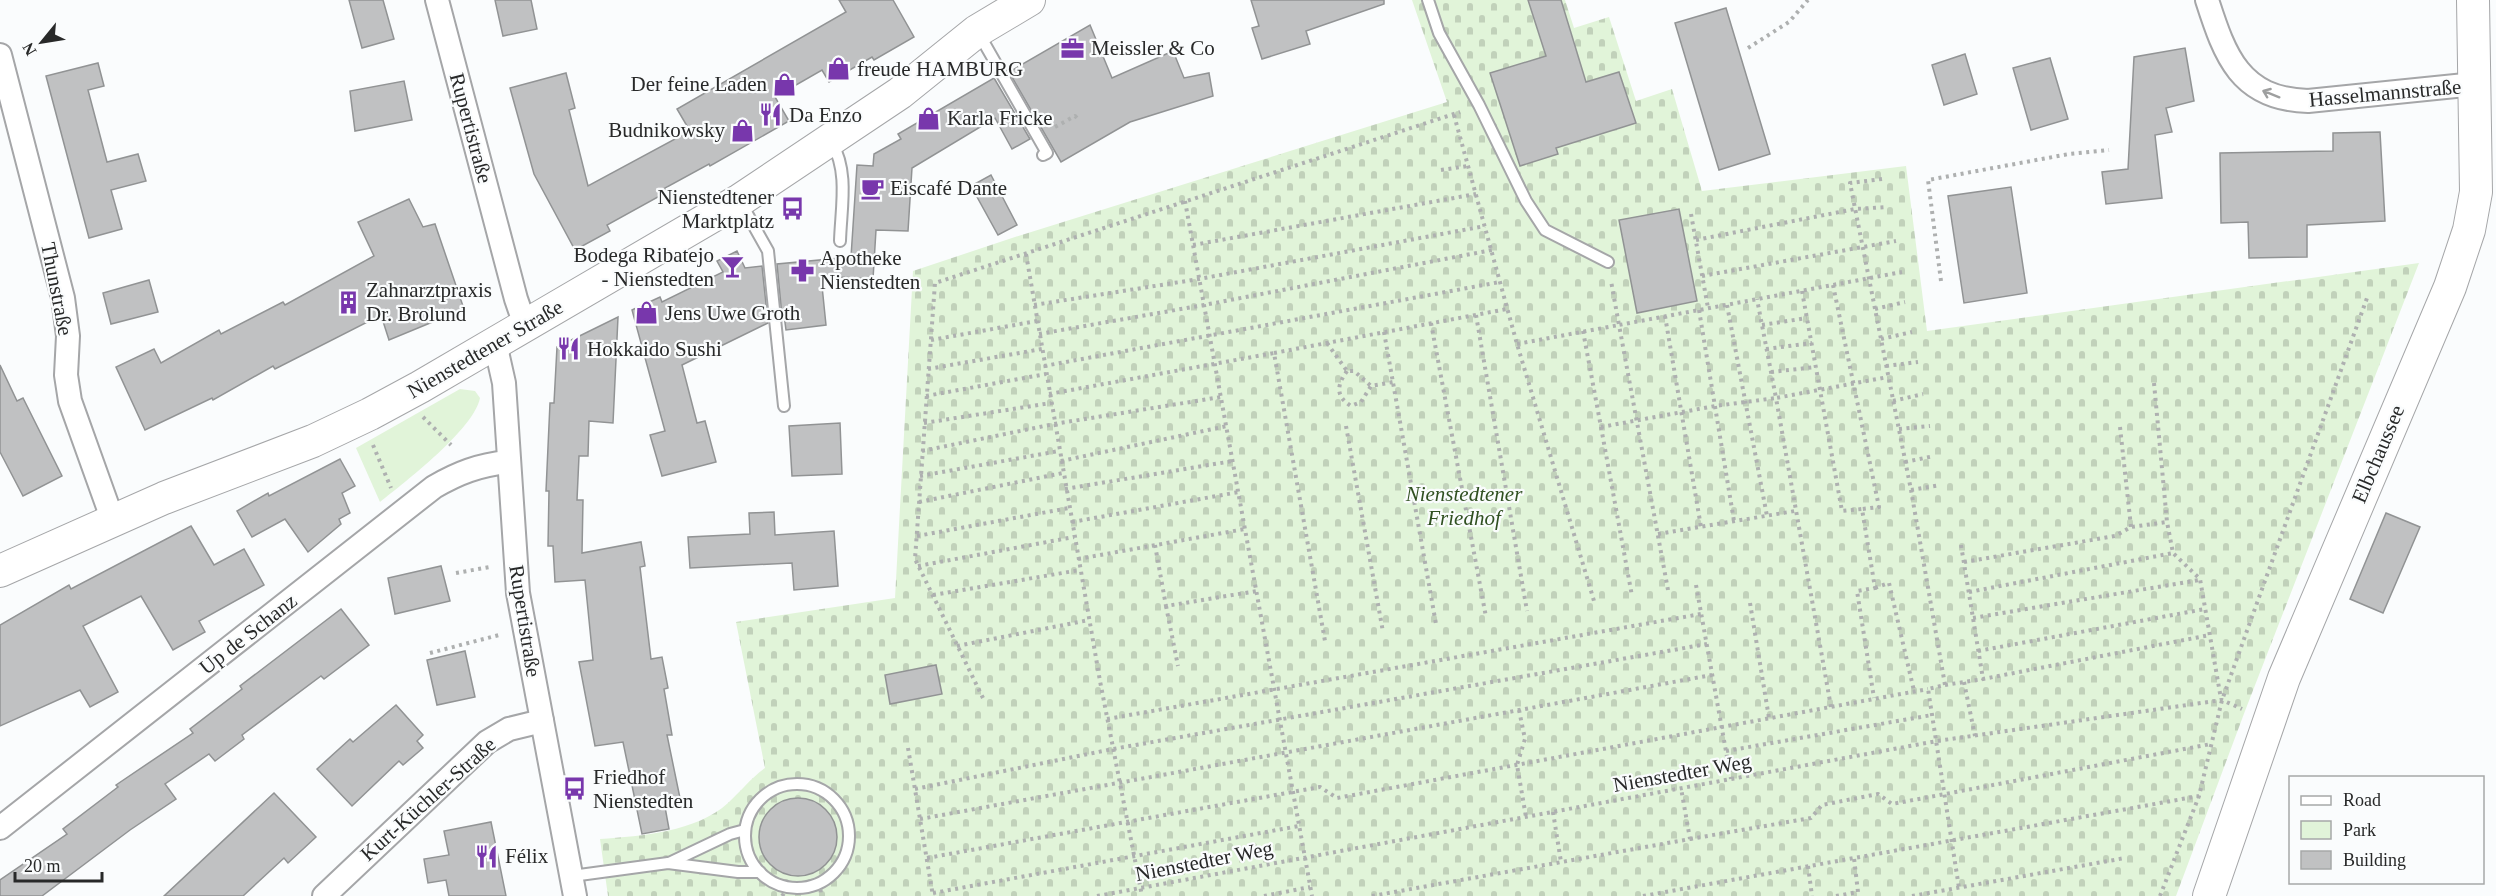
<svg xmlns="http://www.w3.org/2000/svg" width="2496" height="896" font-family="'Times New Roman',serif">
  <style>
    .green { fill: #e1f4d9 }
    .cemetery { fill: url(#cemetery-stones) }
    .building { fill: #c0c1c2; stroke: #919394; stroke-width: 1.5 }
    .lines { fill: none; stroke-linecap: round; stroke-linejoin: round }
    .lane-casing { stroke: #a5a6a8; stroke-width: 14 }
    .street-casing { stroke: #a5a6a8; stroke-width: 26 }
    .secondary-casing { stroke: #a5a6a8; stroke-width: 34 }
    .path { stroke: #aeb0b0; stroke-width: 4; stroke-dasharray: 3 4.5; stroke-linecap: butt }
    .lane { stroke: #fff; stroke-width: 10 }
    .street { stroke: #fff; stroke-width: 22 }
    .secondary { stroke: #fff; stroke-width: 32 }
    .oneway { stroke: #9e9f9f }
    .labels { text-anchor: middle; stroke-width: 4.5; stroke-linejoin: round; paint-order: stroke }
    .poi-label { font-size: 21px; fill: #282929; stroke: #fafcfd; text-anchor: start }
    .street-label { font-size: 21px; fill: #282929; stroke: #fafcfd }
    .park-label { font-size: 21px; font-style: italic; fill: #305021; stroke: #fafcfd }
  </style>
  <defs>
    <pattern id="cemetery-stones" width="16" height="16" patternUnits="userSpaceOnUse" patternTransform="scale(1.5)"><rect width="16" height="16" fill="#e1f4d9"/><path d="M2 7V4a2 2 0 0 1 4 0v3zM10 15v-3a2 2 0 0 1 4 0v3z" fill="#c1d1ba"/></pattern>
  </defs>
  <rect width="100%" height="100%" fill="#fafcfd"/>
  <path class="green" d="M460,389l15,2 5,7c-6,31 -75,84 -100,104l-24,-54z"/>
  <path class="cemetery" d="M1412,0h153l9,28 35,-11 27,84 36,-12 30,102 204,-25 21,165 492,-68 -174,448 -69,185h-1568l-8,-57c42,-3 96,-7 128,-36 13,-12 23,-25 37,-35l-29,-146 159,-24 18,-327 99,-33 435,-136z"/>
  <g class="building">
    <polygon points="349,0 383,0 394,39 362,48"/>
    <polygon points="495,0 531,0 537,29 503,36"/>
    <polygon points="839,0 893,0 914,37 874,60 872,57 829,82 822,70 775,97 789,121 710,166 709,164 665,188 667,192 607,225 610,231 575,250 534,174 510,88 566,73 575,108 569,110 588,186 690,131 677,109 846,12"/>
    <polygon points="1251,0 1384,0 1384,4 1306,31 1310,44 1262,59 1252,28 1259,26"/>
    <polygon points="1528,0 1561,0 1586,82 1619,72 1636,123 1556,148 1558,154 1520,166 1490,73 1546,56"/>
    <polygon points="1726,8 1770,154 1719,170 1675,23"/>
    <polygon points="1090,25 1112,78 1173,51 1184,78 1209,73 1213,96 1130,122 1061,162 1009,72"/>
    <polygon points="2185,48 2194,101 2166,108 2172,132 2155,135 2162,198 2106,204 2102,172 2128,169 2134,57"/>
    <polygon points="1965,54 1977,94 1944,105 1932,65"/>
    <polygon points="2050,58 2068,119 2031,130 2013,68"/>
    <polygon points="98,63 104,86 88,90 107,162 138,154 146,181 111,190 122,229 89,238 46,76"/>
    <polygon points="994,78 1030,139 1012,149 995,118 912,168 908,231 876,230 873,279 821,276 826,325 786,330 784,315 782,316 777,264 851,257 857,165 873,166 874,154 901,139 898,134"/>
    <polygon points="404,81 412,120 355,131 350,91"/>
    <polygon points="2380,132 2385,221 2307,225 2307,257 2249,258 2248,222 2221,223 2220,153 2333,151 2333,133"/>
    <polygon points="991,175 1017,225 998,235 971,186"/>
    <polygon points="2011,187 2027,293 1964,303 1948,196"/>
    <polygon points="409,199 423,227 435,224 464,309 389,340 381,315 275,369 273,366 213,400 212,398 145,430 116,367 154,349 161,363 219,330 221,334 283,302 285,305 374,256 358,222"/>
    <polygon points="1679,209 1697,301 1637,313 1619,220"/>
    <polygon points="737,251 745,268 762,266 768,323 682,365 697,423 705,421 716,462 662,476 650,435 665,431 632,310 660,297 662,302 723,272 717,261"/>
    <polygon points="149,280 158,312 111,324 103,293"/>
    <polygon points="618,317 613,423 589,421 588,456 579,456 577,500 583,500 582,553 641,542 645,566 640,567 651,659 662,657 668,688 664,689 672,735 667,735 681,803 665,807 669,829 642,834 623,742 595,746 579,662 593,660 585,580 555,582 553,546 548,546 549,491 546,491 550,403 554,403 557,347"/>
    <polygon points="0,365 17,401 23,398 62,476 23,496 0,452"/>
    <polygon points="840,423 842,474 792,476 789,426"/>
    <polygon points="340,459 355,486 342,493 350,513 339,519 341,524 308,552 285,519 252,537 237,511 268,493 269,496"/>
    <polygon points="774,512 775,535 834,531 838,586 794,590 792,563 690,568 688,537 750,534 749,513"/>
    <polygon points="2386,513 2420,527 2383,613 2350,599"/>
    <polygon points="191,526 214,565 244,549 264,585 199,621 205,632 173,650 141,596 83,626 118,692 90,707 80,690 0,726 0,625 69,585 71,589"/>
    <polygon points="441,566 450,601 395,614 388,578"/>
    <polygon points="341,609 369,645 324,679 321,676 242,735 244,739 215,761 209,754 165,784 176,799 130,830 42,896 0,896 0,880 67,834 63,829 118,787 116,785 193,733 190,729 242,689 240,686"/>
    <polygon points="465,651 475,697 437,705 427,660"/>
    <polygon points="936,665 942,694 890,704 885,675"/>
    <polygon points="396,705 423,735 417,741 423,748 403,765 399,761 352,806 317,769 350,739 353,742"/>
    <polygon points="274,793 316,837 288,863 284,858 243,896 164,896"/>
    <circle cx="798" cy="837" r="39"/>
    <polygon points="491,822 506,896 449,896 446,880 428,883 424,859 449,855 444,831"/>
  </g>
  <g class="lines">
    <defs>
      <g id="lane">
        <polyline points="1428,0 1439,33 1479,105 1526,201 1545,230 1608,262"/>
        <polyline points="979,34 1047,153 1043,155"/>
        <path d="M832,143c17,29 9,65 8,98"/>
        <polyline points="741,203 768,251 784,406"/>
        <circle cx="797" cy="836" r="52"/>
        <polyline points="669,863 730,834 745,830"/>
        <polyline points="572,876 668,863 738,872 760,872"/>
      </g>
      <g id="street">
        <polyline points="437,0 516,299 525,325"/>
        <path d="M2207,0c18,56 33,99 101,101l167,-17"/>
        <polyline points="0,55 63,298 68,336 66,375 70,401 113,521"/>
        <polyline points="495,343 504,383 518,593 575,896"/>
        <path d="M0,828l434,-341c24,-14 45,-22 73,-25"/>
        <polyline points="324,896 487,742 509,729 542,721"/>
      </g>
      <g id="secondary">
        <polyline points="0,571 164,498 313,441 370,414 420,387 740,200 900,93 977,31 1029,0"/>
        <polyline points="2209,896 2284,678 2450,287 2469,230 2476,192 2473,0"/>
      </g>
    </defs>
    <use href="#lane" class="lane-casing"/>
    <use href="#street" class="street-casing"/>
    <use href="#secondary" class="secondary-casing"/>
    <g class="path">
      <polyline points="1748,48 1789,22 1808,0"/>
      <polyline points="1454,115 1517,344 1594,601"/>
      <polyline points="1055,127 1075,116 1077,118"/>
      <polyline points="1441,170 1468,166"/>
      <polyline points="1882,179 1850,183 1911,490 1945,685 1928,689 1959,888"/>
      <polyline points="1185,201 1312,896"/>
      <polyline points="1691,214 1708,308"/>
      <polyline points="1696,240 1855,209 1887,207"/>
      <polyline points="1193,245 1476,194"/>
      <polyline points="1026,254 1100,681 1142,896"/>
      <polyline points="1702,276 1896,241"/>
      <polyline points="1941,281 1928,180 2069,154 2109,150"/>
      <polyline points="1833,285 1879,507 1862,509 1875,588 1857,591 1874,698"/>
      <polyline points="1802,291 1842,511 1862,509"/>
      <polyline points="1034,305 1199,279 1485,226"/>
      <polyline points="1727,305 1767,516"/>
      <polyline points="1875,309 1905,302"/>
      <polyline points="1699,310 1734,521"/>
      <polyline points="1476,315 1527,611"/>
      <polyline points="1665,316 1701,527"/>
      <polyline points="1431,323 1486,617"/>
      <polyline points="1762,325 1807,318"/>
      <polyline points="1583,331 1601,427 1715,406 1776,398 1757,299"/>
      <polyline points="1384,332 1436,624"/>
      <polyline points="1039,334 1204,305 1492,250"/>
      <polyline points="1881,339 1912,332"/>
      <polyline points="931,340 1037,321"/>
      <polyline points="1327,343 1347,371 1354,371 1371,386"/>
      <polyline points="1517,344 1619,325 1611,281"/>
      <polyline points="1766,349 1812,343"/>
      <polyline points="1274,353 1507,309"/>
      <polyline points="1044,366 1500,282"/>
      <polyline points="1886,366 1918,362"/>
      <polyline points="928,369 1042,349"/>
      <path d="M1347,371c-10,14 -12,25 4,35l10,-4 10,-16 22,-4"/>
      <polyline points="1771,372 1816,367"/>
      <polyline points="2154,383 2167,522 2173,553 2200,579 2221,699"/>
      <polyline points="1049,394 1274,353 1325,641"/>
      <polyline points="926,396 1046,374"/>
      <polyline points="1893,401 1923,394"/>
      <polyline points="423,417 451,445"/>
      <polyline points="924,423 1051,403"/>
      <polyline points="1346,426 1383,632"/>
      <polyline points="1601,427 1632,596"/>
      <polyline points="2120,427 2131,527"/>
      <polyline points="1899,429 1930,426"/>
      <polyline points="373,445 391,488"/>
      <polyline points="922,451 1054,424 1221,397"/>
      <polyline points="1061,461 1227,426"/>
      <polyline points="1905,462 1934,456"/>
      <polyline points="920,476 1059,451"/>
      <polyline points="1065,489 1233,461"/>
      <polyline points="1911,490 1940,485"/>
      <polyline points="919,502 1063,473"/>
      <polyline points="1072,522 1239,492"/>
      <polyline points="1658,534 1795,511"/>
      <polyline points="917,536 1069,508"/>
      <polyline points="1155,545 1166,606 1257,591"/>
      <polyline points="1961,545 1983,679 2210,635"/>
      <polyline points="1078,559 1245,529"/>
      <polyline points="1964,562 2115,536 2131,527 2167,522"/>
      <polyline points="918,566 1074,537"/>
      <polyline points="456,573 490,567"/>
      <polyline points="1696,585 1731,779"/>
      <polyline points="1875,588 1889,583 1914,691"/>
      <polyline points="1668,590 1619,325 1902,272"/>
      <polyline points="1969,592 2173,553"/>
      <polyline points="933,595 1080,570"/>
      <polyline points="1750,603 1769,718"/>
      <polyline points="1166,606 1178,666"/>
      <polyline points="1973,618 2199,580"/>
      <polyline points="957,646 1089,620"/>
      <polyline points="1978,651 2205,609"/>
      <polyline points="430,653 499,635"/>
      <polyline points="1964,682 1975,736"/>
      <polyline points="1945,685 1983,679"/>
      <polyline points="983,698 915,559 935,283 1460,112"/>
      <polyline points="1831,707 1776,398 1888,377"/>
      <polyline points="1519,710 1525,739 1517,765 1526,817"/>
      <polyline points="1107,719 1701,614"/>
      <polyline points="908,748 933,896"/>
      <polyline points="1726,751 1932,715"/>
      <polyline points="915,789 1113,749 1707,644"/>
      <polyline points="1553,812 1561,862"/>
      <polyline points="920,819 1712,675"/>
      <polyline points="1690,839 1811,818 1822,805 1878,794 1892,804 2211,744"/>
      <polyline points="927,858 1320,787 1337,798 1928,689"/>
      <polyline points="1808,866 1812,896"/>
      <polyline points="820,882 821,896"/>
      <polyline points="933,893 1299,826"/>
      <polyline points="782,896 789,887"/>
      <polyline points="1097,896 1937,741 2222,700 2242,709"/>
      <polyline points="1264,896 1310,887"/>
      <polyline points="1372,896 1690,839 1681,788"/>
      <polyline points="1643,896 2199,796"/>
      <polyline points="1836,896 1858,892 1854,858"/>
      <polyline points="1912,896 2125,858"/>
      <polyline points="2160,896 2199,796 2222,700 2367,298"/>
    </g>
    <use href="#lane" class="lane"/>
    <use href="#street" class="street"/>
    <use href="#secondary" class="secondary"/>
  </g>
  <defs><path id="oneway-shaft" d="M-6 0H5M1.5-3L5.5 0L1.5 3" fill="none" stroke-width="1.6" stroke-linecap="round" stroke-linejoin="round" transform="scale(1.5)"/></defs>
  <use class="oneway" href="#oneway-shaft" transform="translate(2271 94) rotate(-158)"/>
  <defs>
    <symbol id="office-bare" viewBox="-9 -9 18 18"><path d="M-6-3h4V-5.5h4V-3h4V5H-6ZM-1-4.5V-3h2v-1.5ZM-6 0V1H6V0Z" fill="#7837ac" stroke="#fafcfd" stroke-width="2.5" paint-order="stroke"/></symbol>
    <symbol id="shop-bare" viewBox="-9 -9 18 18"><path d="M-5-2.5h2.3a2.7 3.5 0 0 1 5.4 0H5L5.5 6h-11ZM-1.5-2.5h3a1.5 2.3 0 0 0-3 0Z" fill="#7837ac" stroke="#fafcfd" stroke-width="2.5" paint-order="stroke"/></symbol>
    <symbol id="restaurant-bare" viewBox="-9 -9 18 18"><path d="M-5-6h1v4h1v-4h1v4h1v-4h1v5L-1.5 .5V6h-2V.5L-5-1ZM5-6V6H3V1.5H1.5Q1.5-4 5-6Z" fill="#7837ac" stroke="#fafcfd" stroke-width="2.5" paint-order="stroke"/></symbol>
    <symbol id="cafe-bare" viewBox="-9 -9 18 18"><path d="M-5.5-4.5H6V0H3Q3 3.5 0 3.5H-2.5Q-5.5 3.5-5.5 0ZM3-3.2v2h1.7v-2ZM-6 4.5H4V6H-6Z" fill="#7837ac" stroke="#fafcfd" stroke-width="2.5" paint-order="stroke"/></symbol>
    <symbol id="bus-bare" viewBox="-9 -9 18 18"><path d="M-5-6H5V4H4V6H2V4H-2V6H-4V4H-5ZM-3.5-4V0h7V-4ZM-3.5 1.2v1.5H-2V1.2ZM2 1.2v1.5H3.5V1.2Z" fill="#7837ac" stroke="#fafcfd" stroke-width="2.5" paint-order="stroke"/></symbol>
    <symbol id="bar-bare" viewBox="-9 -9 18 18"><path d="M-6-5H6L.8 .8V4.5H3.5V6h-7V4.5H-.8V.8Z" fill="#7837ac" stroke="#fafcfd" stroke-width="2.5" paint-order="stroke"/></symbol>
    <symbol id="pharmacy-bare" viewBox="-9 -9 18 18"><path d="M-2-6h4v4h4v4h-4v4h-4v-4h-4v-4h4Z" fill="#7837ac" stroke="#fafcfd" stroke-width="2.5" paint-order="stroke"/></symbol>
    <symbol id="building-bare" viewBox="-9 -9 18 18"><path d="M-4-6H4V6H1V3H-1V6H-4ZM-2.5-4.3h1.7v1.8h-1.7ZM.8-4.3h1.7v1.8H.8ZM-2.5-1h1.7V.8h-1.7ZM.8-1h1.7V.8H.8Z" fill="#7837ac" stroke="#fafcfd" stroke-width="2.5" paint-order="stroke"/></symbol>
  </defs>
  <g fill-rule="evenodd">
    <use href="#office-bare" x="1056" y="32" width="33" height="33"/>
    <use href="#shop-bare" x="822" y="52" width="33" height="33"/>
    <use href="#shop-bare" x="768" y="68" width="33" height="33"/>
    <use href="#restaurant-bare" x="754" y="98" width="33" height="33"/>
    <use href="#shop-bare" x="912" y="102" width="33" height="33"/>
    <use href="#shop-bare" x="726" y="114" width="33" height="33"/>
    <use href="#cafe-bare" x="856" y="172" width="33" height="33"/>
    <use href="#bus-bare" x="776" y="192" width="33" height="33"/>
    <use href="#bar-bare" x="716" y="250" width="33" height="33"/>
    <use href="#pharmacy-bare" x="786" y="254" width="33" height="33"/>
    <use href="#building-bare" x="332" y="286" width="33" height="33"/>
    <use href="#shop-bare" x="630" y="296" width="33" height="33"/>
    <use href="#restaurant-bare" x="552" y="332" width="33" height="33"/>
    <use href="#bus-bare" x="558" y="772" width="33" height="33"/>
    <use href="#restaurant-bare" x="470" y="840" width="33" height="33"/>
  </g>
  <g class="labels">
    <g class="poi-label">
      <text x="1091" y="55">Meissler &amp; Co</text>
      <text x="857" y="76">freude HAMBURG</text>
      <text x="767" y="91" text-anchor="end">Der feine Laden</text>
      <text x="789" y="122">Da Enzo</text>
      <text x="947" y="125">Karla Fricke</text>
      <text x="725" y="137" text-anchor="end">Budnikowsky</text>
      <text x="890" y="195">Eiscafé Dante</text>
      <text x="774" y="204" text-anchor="end">Nienstedtener<tspan x="774" dy="24">Marktplatz</tspan></text>
      <text x="714" y="262" text-anchor="end">Bodega Ribatejo<tspan x="714" dy="24">- Nienstedten</tspan></text>
      <text x="820" y="265">Apotheke<tspan x="820" dy="24">Nienstedten</tspan></text>
      <text x="366" y="297">Zahnarztpraxis<tspan x="366" dy="24">Dr. Brolund</tspan></text>
      <text x="665" y="320">Jens Uwe Groth</text>
      <text x="587" y="356">Hokkaido Sushi</text>
      <text x="593" y="784">Friedhof<tspan x="593" dy="24">Nienstedten</tspan></text>
      <text x="505" y="863">Félix</text>
    </g>
    <g class="street-label">
      <text transform="translate(2385 93) rotate(-5)" y="7">Hasselmannstraße</text>
      <text transform="translate(471 128) rotate(75)" y="7">Rupertistraße</text>
      <text transform="translate(57 289) rotate(79)" y="7">Thunstraße</text>
      <text transform="translate(485 349) rotate(-30)" y="7">Nienstedtener Straße</text>
      <text transform="translate(2378 454) rotate(-67)" y="7">Elbchaussee</text>
      <text transform="translate(525 621) rotate(81)" y="7">Rupertistraße</text>
      <text transform="translate(248 634) rotate(-38)" y="7">Up de Schanz</text>
      <text transform="translate(1682 773) rotate(-10)" y="7">Nienstedter Weg</text>
      <text transform="translate(428 799) rotate(-42)" y="7">Kurt-Küchler-Straße</text>
      <text transform="translate(1204 861) rotate(-11)" y="7">Nienstedter Weg</text>
    </g>
    <g class="park-label">
      <text x="1464" y="501">Nienstedtener<tspan x="1464" dy="24">Friedhof</tspan></text>
    </g>
  </g>
  <rect x="2289" y="776" width="195" height="108" fill="#fafcfd" stroke="#a6a8a8" stroke-width="1.5"/>
  <rect x="2301" y="796" width="30" height="9" fill="#ffffff" stroke="#a6a8a8" stroke-width="1.5"/>
  <text x="2343" y="806" font-size="18" fill="#282929">Road</text>
  <rect x="2301" y="821" width="30" height="18" fill="#e1f4d9" stroke="#a6a8a8" stroke-width="1.5"/>
  <text x="2343" y="836" font-size="18" fill="#282929">Park</text>
  <rect x="2301" y="851" width="30" height="18" fill="#c0c1c2" stroke="#a6a8a8" stroke-width="1.5"/>
  <text x="2343" y="866" font-size="18" fill="#282929">Building</text>
  <g transform="translate(42 42) rotate(240)" stroke="#fafcfd" stroke-width="4.5" paint-order="stroke">
  <path d="M0-4.5L10 22L0 15L-10 22Z" fill="#282929"/>
  <text y="-9" font-size="16" font-weight="bold" text-anchor="middle" fill="#282929">N</text>
  </g>
  <path d="M15 872v9h87v-9" fill="none" stroke="#282929" stroke-width="3"/>
  <text x="24" y="872" font-size="18" fill="#282929" stroke="#fafcfd" stroke-width="4.5" paint-order="stroke">20 m</text>
</svg>
